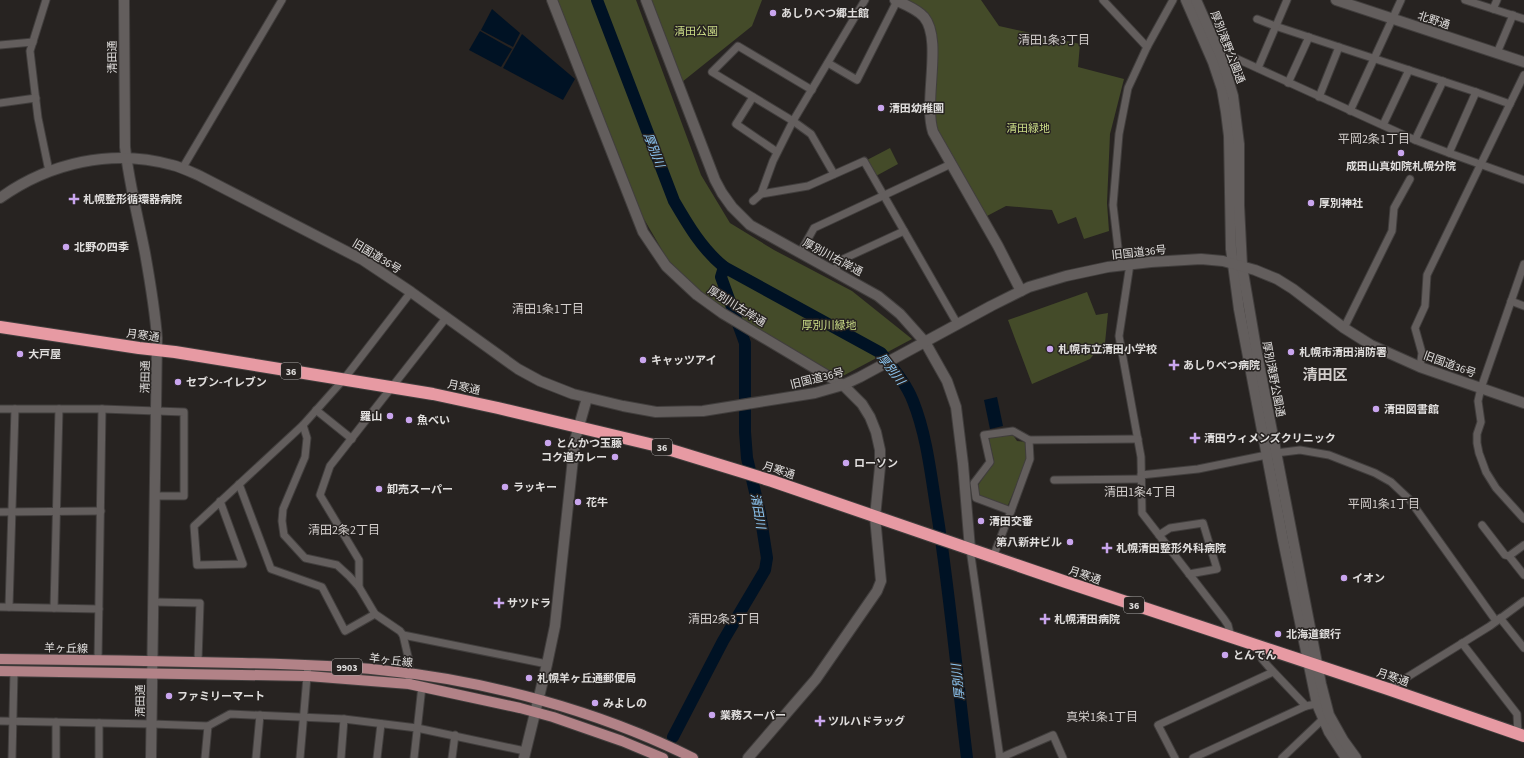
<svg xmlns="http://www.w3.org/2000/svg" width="1524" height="758" font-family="'Source Sans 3','Noto Sans JP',sans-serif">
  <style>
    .green { fill: #444b29 }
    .water { fill: #001224 }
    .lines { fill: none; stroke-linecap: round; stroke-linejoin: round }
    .river { stroke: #001224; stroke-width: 12 }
    .street-casing { stroke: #413e3d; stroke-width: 9 }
    .secondary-casing { stroke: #413e3d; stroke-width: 12 }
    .primary-casing { stroke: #413e3d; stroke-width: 12 }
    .highway-casing { stroke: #413e3d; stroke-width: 14 }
    .street { stroke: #635e5d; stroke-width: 7 }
    .secondary { stroke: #635e5d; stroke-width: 10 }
    .primary { stroke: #b28287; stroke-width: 10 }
    .highway { stroke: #e79aa3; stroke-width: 12 }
    .poi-dot { fill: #c9a5ee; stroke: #272321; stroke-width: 1.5 }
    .labels { text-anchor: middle; stroke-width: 3; stroke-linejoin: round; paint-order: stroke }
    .shield { fill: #272321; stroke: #a8a6a5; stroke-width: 1 }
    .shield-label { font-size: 10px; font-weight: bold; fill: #e0dedd }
    .poi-label { font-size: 11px; font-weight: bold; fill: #e0dedd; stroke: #272321; text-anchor: start }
    .street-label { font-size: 11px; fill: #e0dedd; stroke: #272321 }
    .park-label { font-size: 11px; fill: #cbdd87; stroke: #272321 }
    .neighbourhood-label { font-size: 12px; fill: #d4cfcd; stroke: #272321 }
    .water-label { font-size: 12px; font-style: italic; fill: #8fcaf8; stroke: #272321 }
    .district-label { font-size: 15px; font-weight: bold; fill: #d4cfcd; stroke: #272321 }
  </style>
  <rect width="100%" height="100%" fill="#272321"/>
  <g class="green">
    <polygon points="555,0 636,0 701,175 730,223 774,250 852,291 912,339 839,378 706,298 669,262 630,195"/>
    <polygon points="651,0 762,0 752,26 682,82"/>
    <polygon points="902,0 981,0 999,26 1080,44 1078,67 1124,79 1110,134 1107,203 1109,231 1084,239 1076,217 1058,224 1052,210 1006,206 987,216 935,129 933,90 936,39 922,10"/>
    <polygon points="890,148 898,164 876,176 867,160"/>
    <polygon points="1087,292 1096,315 1108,313 1105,343 1102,350 1095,353 1090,359 1032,384 1008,320"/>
    <polygon points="1013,435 1017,441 1027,442 1027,461 1008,505 1005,505 979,496 977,487 994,461 989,439 991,437"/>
  </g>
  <g class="water">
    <polygon points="492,9 520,33 513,47 481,30"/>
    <polygon points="480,31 512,49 501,67 469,50"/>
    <polygon points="522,34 575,79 563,100 503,68"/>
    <polygon points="997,397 1003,426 990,429 984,400"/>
  </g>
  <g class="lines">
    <g class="river">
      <path d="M597,0l77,201c14,24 28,48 50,66l157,86c11,14 25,30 32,48 14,35 18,75 24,112 13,81 20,163 30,245"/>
      <polyline points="673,737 723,641 765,570 767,558 760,513 747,458 745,432 745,343 721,277 724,267"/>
    </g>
    <defs>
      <g id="street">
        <polyline points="46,0 30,51 38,118 49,171"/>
        <polyline points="1103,0 1147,47"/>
        <polyline points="1465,0 1524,19"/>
        <polyline points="1493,9 1497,0"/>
        <polyline points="1257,19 1275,26 1476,92 1510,104"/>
        <polyline points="0,45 33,42"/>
        <polyline points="1497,53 1513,15"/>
        <polyline points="1219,60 1233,57 1415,140 1449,153 1524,180"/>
        <polyline points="828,63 857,80 897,1"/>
        <polyline points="1258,68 1287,0"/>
        <polyline points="1288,83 1309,37"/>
        <polyline points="812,90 738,46 712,72 793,121 811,134 834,174"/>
        <polyline points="753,97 736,124 777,152"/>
        <polyline points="1319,97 1339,47"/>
        <polyline points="0,103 36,98"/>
        <polyline points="1350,111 1401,0"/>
        <polyline points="1383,125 1409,70"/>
        <polyline points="1415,140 1443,81"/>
        <polyline points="1449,153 1476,92"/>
        <polyline points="182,169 282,0"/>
        <polyline points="761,194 808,186 864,161 958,325"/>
        <polyline points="753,201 761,194 773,161 793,121 865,0"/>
        <polyline points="800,253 814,228 951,164"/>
        <polyline points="1130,264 1119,336 1141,457 1142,513 1224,619 1228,625 1231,637"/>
        <polyline points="1524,264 1481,388 1478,401 1481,422 1477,434 1477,443 1479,453 1486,472 1496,488 1524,519"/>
        <polyline points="1120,265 1113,205 1119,134 1128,88 1147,47 1173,0"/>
        <polyline points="834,271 841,260 904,231"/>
        <polyline points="1511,301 1524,306"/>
        <polyline points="1344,328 1392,231 1394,208 1410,179"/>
        <polyline points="1420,367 1422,353 1415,328 1425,306 1427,275 1524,75"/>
        <polyline points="0,409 102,409 184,412 184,496 155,496"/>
        <polyline points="316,410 352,439"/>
        <polyline points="303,425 307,438 305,457 283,509 282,521 284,535 305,558 337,565 349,576 359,587"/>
        <polyline points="1141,475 1198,469 1276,453 1300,450 1329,455 1375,473 1391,482 1409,499 1496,621"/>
        <polyline points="1054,480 1141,479"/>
        <polyline points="239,484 271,569 322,587 345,631 375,614"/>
        <polyline points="220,501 243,564 197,565 194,526 303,425 344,379 411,292"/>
        <polyline points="1011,511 1030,459 1029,440"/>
        <polyline points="0,512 101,511"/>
        <polyline points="1482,525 1505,555 1509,556 1524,575"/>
        <polyline points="1159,535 1170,528 1203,523 1217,569 1189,574"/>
        <polyline points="970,549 1000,758"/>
        <polyline points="1509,556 1524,545"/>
        <polyline points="993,557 1011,511 976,498 974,483 990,462 984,435 1013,431 1029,440 1138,439"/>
        <polyline points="154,602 200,603 198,661"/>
        <polyline points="0,607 99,609"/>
        <polyline points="9,607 15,409"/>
        <polyline points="54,608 59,409"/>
        <polyline points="1500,618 1524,648"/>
        <polyline points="403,635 547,664"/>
        <polyline points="1462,643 1517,714 1518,734"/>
        <polyline points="1259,646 1262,659 1268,666 1306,706"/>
        <polyline points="98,660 102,409"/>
        <polyline points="409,678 409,661 403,635 400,631 375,614 359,587 359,560 320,495 330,466 446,318"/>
        <polyline points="1388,689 1490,626 1524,601"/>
        <polyline points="0,721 152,724 208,726 230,714 344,719 417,728 525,751"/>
        <polyline points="12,758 14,671"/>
        <polyline points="56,758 56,722"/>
        <polyline points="99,758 99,723"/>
        <polyline points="205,758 208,726"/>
        <polyline points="256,758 260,715"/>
        <polyline points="300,758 308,665"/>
        <polyline points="341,758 344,719"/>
        <polyline points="377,758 381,724"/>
        <polyline points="414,758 422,686"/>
        <polyline points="452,758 455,735"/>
        <polyline points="1000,758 1053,735 1063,758"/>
        <polyline points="1175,758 1158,725 1273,672"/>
        <polyline points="1193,758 1306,706 1321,703"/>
        <polyline points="1282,758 1323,719"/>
      </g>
      <g id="secondary">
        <path d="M124,0l1,147c4,36 13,70 20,106 5,28 10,56 12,85l-6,420"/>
        <polyline points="552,0 643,232 666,266 697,295 722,313 843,385 862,404 870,417 876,432 880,450 880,467 875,517 881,581 877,591 816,679 748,758"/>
        <polyline points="646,0 715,180 722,193 732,207 750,225 878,296 900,314 925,342 947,381 956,407 963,464 970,549"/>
        <path d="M895,0c9,4 22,9 29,17 19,23 -1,84 9,115l65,114 23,45"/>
        <polyline points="1186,0 1213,62 1222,89 1226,112 1229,136 1231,249 1239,309 1283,540 1317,704 1329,732 1346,758"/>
        <polyline points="1196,0 1222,59 1233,96 1239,144 1239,205 1242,266 1257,354 1321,684 1329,715 1343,740 1356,758"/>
        <polyline points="1336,0 1524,62"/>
        <path d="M0,198c49,-35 112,-50 172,-33 9,2 19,7 28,11l163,84 48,32 107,77 22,12 33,13 50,12 33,6 47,-1 112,-18 28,-8 17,-8 131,-71 38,-19 37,-11 42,-9 43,-5 50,-3 22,2 32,9 22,9 16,10 51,39 27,17 49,22 104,36"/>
        <polyline points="524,758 547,664 555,626 575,440 587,398"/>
      </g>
      <g id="primary">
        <path d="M0,659c81,1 161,2 242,4 46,1 92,2 138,7 105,10 219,41 313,88"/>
        <polyline points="0,671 308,676 409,684 520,708 553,717 622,741 663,758"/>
      </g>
      <polyline id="highway" points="0,327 139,348 175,352 433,394 498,408 658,446 772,481 1066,582 1388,689 1524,736"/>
    </defs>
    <use href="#street" class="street-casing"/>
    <use href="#secondary" class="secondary-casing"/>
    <use href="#primary" class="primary-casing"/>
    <use href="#highway" class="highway-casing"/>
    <use href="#street" class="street"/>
    <use href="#secondary" class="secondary"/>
    <use href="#primary" class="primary"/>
    <use href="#highway" class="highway"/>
  </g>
  <g class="poi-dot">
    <circle cx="773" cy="13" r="4"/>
    <circle cx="881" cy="108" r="4"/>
    <circle cx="1401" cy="153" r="4"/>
    <path d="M72 193h4v4h4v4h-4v4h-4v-4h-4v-4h4z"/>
    <circle cx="1311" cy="203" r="4"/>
    <circle cx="66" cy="247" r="4"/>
    <circle cx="1050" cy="349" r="4"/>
    <circle cx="1291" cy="352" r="4"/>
    <circle cx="20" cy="354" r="4"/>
    <circle cx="643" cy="360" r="4"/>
    <path d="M1172 359h4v4h4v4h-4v4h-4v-4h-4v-4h4z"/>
    <circle cx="178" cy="382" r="4"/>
    <circle cx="1376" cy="409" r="4"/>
    <circle cx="390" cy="416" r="4"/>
    <circle cx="409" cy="420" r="4"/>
    <path d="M1193 432h4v4h4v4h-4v4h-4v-4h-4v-4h4z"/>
    <circle cx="548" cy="443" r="4"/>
    <circle cx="615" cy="457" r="4"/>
    <circle cx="846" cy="463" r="4"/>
    <circle cx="505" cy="487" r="4"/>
    <circle cx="379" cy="489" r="4"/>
    <circle cx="578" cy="502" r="4"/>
    <circle cx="981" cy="521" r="4"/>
    <circle cx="1070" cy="542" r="4"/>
    <path d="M1105 542h4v4h4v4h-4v4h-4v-4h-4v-4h4z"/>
    <circle cx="1344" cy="578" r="4"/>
    <path d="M497 597h4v4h4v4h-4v4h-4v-4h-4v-4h4z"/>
    <path d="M1043 613h4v4h4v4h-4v4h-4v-4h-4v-4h4z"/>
    <circle cx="1278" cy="634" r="4"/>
    <circle cx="1225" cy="655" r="4"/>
    <circle cx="529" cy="678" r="4"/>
    <circle cx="169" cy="696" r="4"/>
    <circle cx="595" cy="703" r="4"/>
    <circle cx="712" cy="715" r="4"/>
    <path d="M818 715h4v4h4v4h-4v4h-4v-4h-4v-4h4z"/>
  </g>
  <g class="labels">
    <g class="shield">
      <rect x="281" y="363" width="20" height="16" rx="3"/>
      <rect x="652" y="439" width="20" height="16" rx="3"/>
      <rect x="1124" y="597" width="20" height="16" rx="3"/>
      <rect x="332" y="659" width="30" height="16" rx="3"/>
    </g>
    <g class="shield-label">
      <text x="291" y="375">36</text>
      <text x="662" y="451">36</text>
      <text x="1134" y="609">36</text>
      <text x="347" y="671">9903</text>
    </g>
    <g class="poi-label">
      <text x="781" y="17">あしりべつ郷土館</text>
      <text x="889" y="112">清田幼稚園</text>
      <text x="1401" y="170" text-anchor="middle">成田山真如院札幌分院</text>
      <text x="83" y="203">札幌整形循環器病院</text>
      <text x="1319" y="207">厚別神社</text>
      <text x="74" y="251">北野の四季</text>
      <text x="1058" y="353">札幌市立清田小学校</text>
      <text x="1299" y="356">札幌市清田消防署</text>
      <text x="28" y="358">大戸屋</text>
      <text x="651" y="364">キャッツアイ</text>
      <text x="1183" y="369">あしりべつ病院</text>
      <text x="186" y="386">セブン-イレブン</text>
      <text x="1384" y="413">清田図書館</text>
      <text x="382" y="420" text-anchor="end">羅山</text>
      <text x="417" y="424">魚べい</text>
      <text x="1204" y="442">清田ウィメンズクリニック</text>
      <text x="556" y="447">とんかつ玉藤</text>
      <text x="607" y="461" text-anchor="end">コク道カレー</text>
      <text x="854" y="467">ローソン</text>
      <text x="513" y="491">ラッキー</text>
      <text x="387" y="493">卸売スーパー</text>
      <text x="586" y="506">花牛</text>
      <text x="989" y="525">清田交番</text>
      <text x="1062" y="546" text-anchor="end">第八新井ビル</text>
      <text x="1116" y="552">札幌清田整形外科病院</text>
      <text x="1352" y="582">イオン</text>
      <text x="507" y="607">サツドラ</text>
      <text x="1054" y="623">札幌清田病院</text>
      <text x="1286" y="638">北海道銀行</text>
      <text x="1233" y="659">とんでん</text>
      <text x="537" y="682">札幌羊ヶ丘通郵便局</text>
      <text x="177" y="700">ファミリーマート</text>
      <text x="603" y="707">みよしの</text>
      <text x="720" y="719">業務スーパー</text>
      <text x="828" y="725">ツルハドラッグ</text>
    </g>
    <g class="street-label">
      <text transform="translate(1434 20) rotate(18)" y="4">北野通</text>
      <text transform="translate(1228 47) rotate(69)" y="4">厚別滝野公園通</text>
      <text transform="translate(112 57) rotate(-91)" y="4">清田通</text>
      <text transform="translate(1139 252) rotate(-6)" y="4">旧国道36号</text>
      <text transform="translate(377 256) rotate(31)" y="4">旧国道36号</text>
      <text transform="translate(833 257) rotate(28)" y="4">厚別川右岸通</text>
      <text transform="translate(737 306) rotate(32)" y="4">厚別川左岸通</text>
      <text transform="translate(143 335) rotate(8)" y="4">月寒通</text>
      <text transform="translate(1450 364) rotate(20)" y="4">旧国道36号</text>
      <text transform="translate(145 377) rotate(-89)" y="4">清田通</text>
      <text transform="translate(817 378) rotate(-14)" y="4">旧国道36号</text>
      <text transform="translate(1274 379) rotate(79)" y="4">厚別滝野公園通</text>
      <text transform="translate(464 387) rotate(12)" y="4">月寒通</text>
      <text transform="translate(779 470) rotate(18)" y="4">月寒通</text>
      <text transform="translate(1085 575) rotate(19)" y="4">月寒通</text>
      <text transform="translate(66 648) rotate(1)" y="4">羊ヶ丘線</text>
      <text transform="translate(391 660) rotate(7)" y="4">羊ヶ丘線</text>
      <text transform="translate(1393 677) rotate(19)" y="4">月寒通</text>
      <text transform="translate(140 701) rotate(-90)" y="4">清田通</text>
    </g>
    <g class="park-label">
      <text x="696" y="35">清田公園</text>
      <text x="1028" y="132">清田緑地</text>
      <text x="829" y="329">厚別川緑地</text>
    </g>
    <g class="neighbourhood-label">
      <text x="1054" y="44">清田1条3丁目</text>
      <text x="1374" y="143">平岡2条1丁目</text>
      <text x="548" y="313">清田1条1丁目</text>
      <text x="1140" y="496">清田1条4丁目</text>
      <text x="1384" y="508">平岡1条1丁目</text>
      <text x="344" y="534">清田2条2丁目</text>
      <text x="724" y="623">清田2条3丁目</text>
      <text x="1102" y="721">真栄1条1丁目</text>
    </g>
    <g class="water-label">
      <text transform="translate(654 150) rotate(69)" y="4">厚別川</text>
      <text transform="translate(891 369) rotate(52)" y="4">厚別川</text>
      <text transform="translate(758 511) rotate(80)" y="4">清田川</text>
      <text transform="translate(958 682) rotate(-96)" y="4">厚別川</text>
    </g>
    <g class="district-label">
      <text x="1325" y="380">清田区</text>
    </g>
  </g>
</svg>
